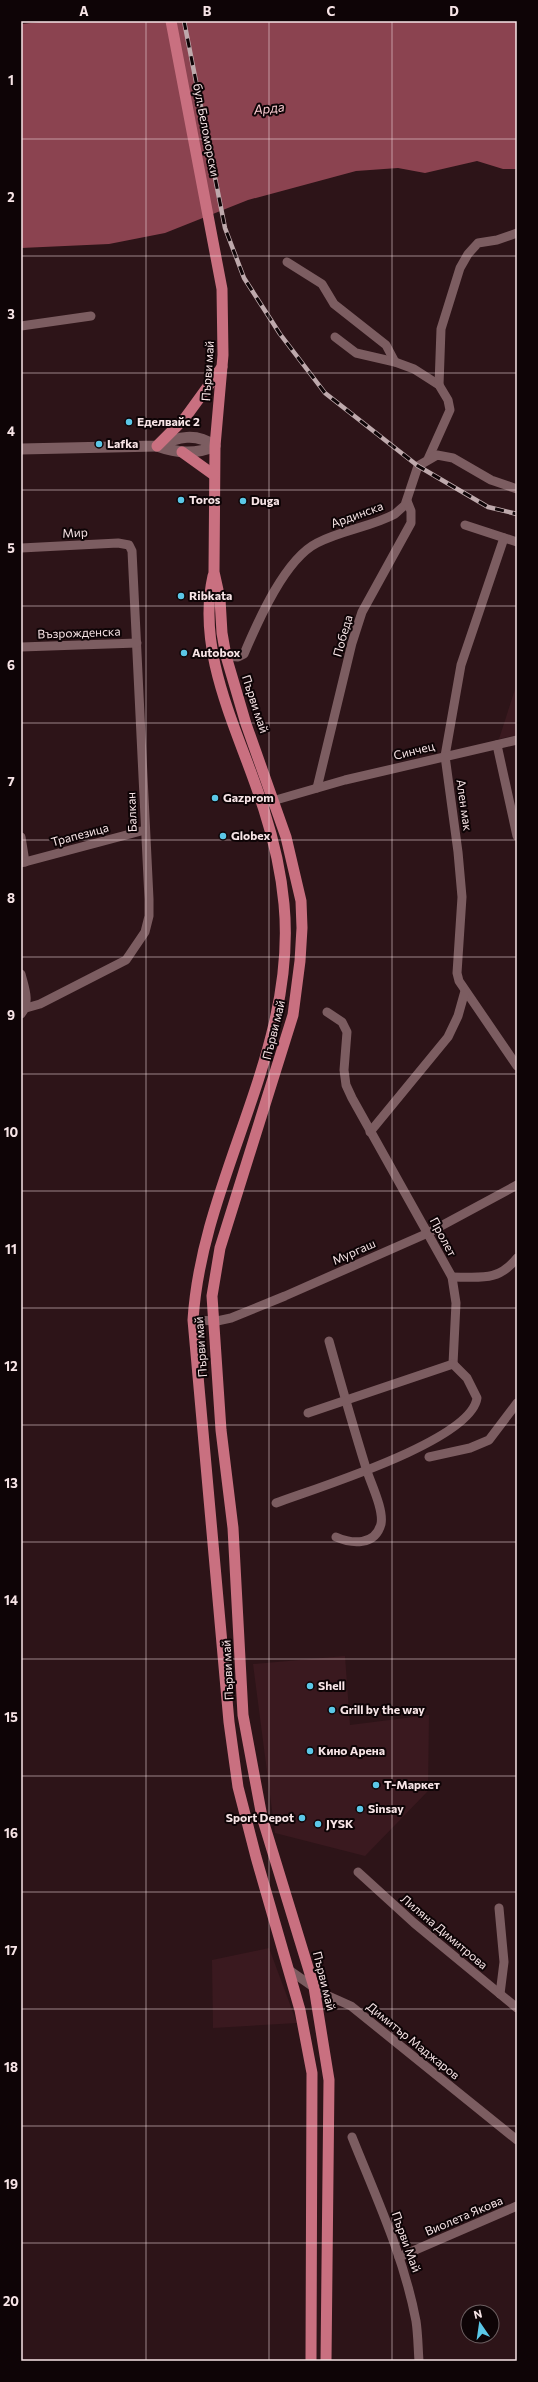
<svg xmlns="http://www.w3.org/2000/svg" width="538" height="2382" font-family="Commissioner,sans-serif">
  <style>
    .built { fill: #3a191f }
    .water { fill: #8b4350 }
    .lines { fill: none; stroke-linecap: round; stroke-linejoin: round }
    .minor { stroke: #7c5d61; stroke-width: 9 }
    .secondary { stroke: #7c5d61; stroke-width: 11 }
    .primary { stroke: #c97080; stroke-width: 11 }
    .rail-casing { stroke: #bea9ac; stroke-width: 4.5 }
    .rail { stroke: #0e0406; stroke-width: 3; stroke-dasharray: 9; stroke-linecap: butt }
    .grid { fill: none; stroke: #f7e4e6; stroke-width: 1; stroke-opacity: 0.55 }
    .poi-dot { fill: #5bc7e7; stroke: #0e0406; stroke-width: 1.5 }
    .labels { text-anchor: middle; stroke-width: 4; stroke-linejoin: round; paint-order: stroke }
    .street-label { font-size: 12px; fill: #f7e4e6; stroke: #0e0406 }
    .poi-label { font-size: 12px; font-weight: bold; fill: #f7e4e6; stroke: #0e0406; text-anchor: start }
    .water-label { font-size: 13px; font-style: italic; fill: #f7cad0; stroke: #0e0406 }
    .neatline { fill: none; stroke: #f7e4e6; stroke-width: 1.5 }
    .grid-label { font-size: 13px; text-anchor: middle; font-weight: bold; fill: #f7e4e6 }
  </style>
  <rect width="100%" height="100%" fill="#2d1418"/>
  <g class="built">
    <polygon points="517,683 517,735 499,739"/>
    <polygon points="345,1656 350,1725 429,1715 428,1791 365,1856 275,1833 253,1664"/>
    <polygon points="269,1948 297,2023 213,2028 212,1960"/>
  </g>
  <polygon class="water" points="50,21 517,21 517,169 503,169 477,161 425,173 398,168 356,171 248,200 165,233 109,244 21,248 21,24"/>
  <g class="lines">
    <g class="minor">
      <polyline points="287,262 322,284 334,304 386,345 395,362"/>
      <polyline points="21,326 91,316"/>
      <polyline points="335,337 356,353 395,362 414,369 439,385 448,400 450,410 428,459"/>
      <polyline points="439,385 441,329 460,268 468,254 478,243 497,240 517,233"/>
      <polyline points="465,525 517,542"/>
      <polyline points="504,538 461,665 445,756 458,852 462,897 457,973 459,981 517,1066"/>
      <polyline points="21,548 118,543 129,545 132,551 149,899 149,916 145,932 126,960 40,1004 26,1008"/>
      <polyline points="21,647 137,643"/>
      <path d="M226,656l12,1 6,-3c14,-33 41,-95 73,-111 25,-13 54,-16 78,-29l10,-9 13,-39 19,-11 16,3 38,22 26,9"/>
      <polyline points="497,745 517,836"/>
      <polyline points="317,788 352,643 362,612 411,523 411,511 407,501"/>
      <polyline points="262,804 345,780 517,740"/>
      <polyline points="21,837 25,862"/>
      <polyline points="21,863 145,830"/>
      <path d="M21,974c3,13 10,28 0,40"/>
      <polyline points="327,1012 342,1022 347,1032 344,1070 346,1085 352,1098 452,1277 456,1303 453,1364"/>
      <polyline points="370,1132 448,1037 458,1016 465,991"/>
      <path d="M452,1277c28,0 46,5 65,-19"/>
      <polyline points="193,1320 217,1321 231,1318 285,1296 428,1233 517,1185"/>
      <path d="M329,1341c12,43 24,85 37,127 4,14 18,41 15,56 -6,22 -29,20 -45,13"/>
      <polyline points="308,1413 453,1364"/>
      <polyline points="429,1457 470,1448 489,1440 517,1403"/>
      <path d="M276,1503c40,-15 195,-62 201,-105l-10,-20 -14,-14"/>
      <polyline points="358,1872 414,1923 517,2008"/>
      <polyline points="499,1908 504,1962 500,1994"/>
      <polyline points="289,1970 322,1993 351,2006 517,2140"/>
      <path d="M352,2137c24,60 52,120 64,184 2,13 2,27 3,40"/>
      <polyline points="399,2257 517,2206"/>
    </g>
    <g class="secondary">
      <path d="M157,446c20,7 38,9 58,0"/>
      <path d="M21,449l136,-3c21,-9 39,-14 58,0"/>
    </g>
    <g class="primary">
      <polyline points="171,21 222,289 223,355 215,446 214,572 220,599 222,633 226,656 246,724 286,837 301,901 302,928 300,961 293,1015 220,1248 212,1296 221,1430 233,1528 243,1715 262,1817 314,1987 329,2080 326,2361"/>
      <polyline points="157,446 185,418 222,367"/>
      <polyline points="182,452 214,475"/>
      <path d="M213,576c-18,80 28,159 51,234 10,31 17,62 20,94 14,147 -82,273 -91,416l36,402 9,65 18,70 44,153 12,63 -1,288"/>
    </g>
    <defs>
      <polyline id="rail" points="184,21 225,228 244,278 280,334 325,393 418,466 488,507 517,514"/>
    </defs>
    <use href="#rail" class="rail-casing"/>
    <use href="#rail" class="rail"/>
  </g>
  <path class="grid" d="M146,21v2340M269,21v2340M392,21v2340M21,139h496M21,256h496M21,373h496M21,490h496M21,606h496M21,723h496M21,840h496M21,957h496M21,1074h496M21,1191h496M21,1308h496M21,1425h496M21,1542h496M21,1659h496M21,1776h496M21,1892h496M21,2009h496M21,2126h496M21,2243h496"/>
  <g class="poi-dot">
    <circle cx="129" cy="422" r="4"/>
    <circle cx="99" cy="444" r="4"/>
    <circle cx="181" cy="500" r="4"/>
    <circle cx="243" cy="501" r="4"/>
    <circle cx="181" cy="596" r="4"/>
    <circle cx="184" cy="653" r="4"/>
    <circle cx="215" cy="798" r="4"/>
    <circle cx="223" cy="836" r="4"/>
    <circle cx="310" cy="1686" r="4"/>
    <circle cx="332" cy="1710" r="4"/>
    <circle cx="310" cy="1751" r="4"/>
    <circle cx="376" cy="1785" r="4"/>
    <circle cx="360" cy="1809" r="4"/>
    <circle cx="302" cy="1818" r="4"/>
    <circle cx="318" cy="1824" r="4"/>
  </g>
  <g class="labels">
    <g class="street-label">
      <text transform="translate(206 130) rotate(79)" y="4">бул. Беломорски</text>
      <text transform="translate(208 371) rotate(-86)" y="4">Първи май</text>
      <text transform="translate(357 515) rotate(-20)" y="4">Ардинска</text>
      <text transform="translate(75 533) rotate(-3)" y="4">Мир</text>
      <text transform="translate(79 633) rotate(-2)" y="4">Възрожденска</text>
      <text transform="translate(343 636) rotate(-74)" y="4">Победа</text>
      <text transform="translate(255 704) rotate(72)" y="4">Първи май</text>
      <text transform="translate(414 751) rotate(-14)" y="4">Синчец</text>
      <text transform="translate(464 805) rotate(82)" y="4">Ален мак</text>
      <text transform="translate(132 812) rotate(-92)" y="4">Балкан</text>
      <text transform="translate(80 835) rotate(-15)" y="4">Трапезица</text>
      <text transform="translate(274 1030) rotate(-76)" y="4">Първи май</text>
      <text transform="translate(443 1237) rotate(62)" y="4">Пролет</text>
      <text transform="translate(354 1252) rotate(-24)" y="4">Мургаш</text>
      <text transform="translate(201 1347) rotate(-94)" y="4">Първи май</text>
      <text transform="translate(228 1670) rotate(-93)" y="4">Първи май</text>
      <text transform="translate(444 1932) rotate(40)" y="4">Лиляна Димитрова</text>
      <text transform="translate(324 1981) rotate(76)" y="4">Първи май</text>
      <text transform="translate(413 2041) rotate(39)" y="4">Димитър Маджаров</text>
      <text transform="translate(464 2216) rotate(-23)" y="4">Виолета Якова</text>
      <text transform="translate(406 2242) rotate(70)" y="4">Първи Май</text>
    </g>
    <g class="poi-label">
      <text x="137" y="426">Еделвайс 2</text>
      <text x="107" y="448">Lafka</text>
      <text x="189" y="504">Toros</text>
      <text x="251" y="505">Duga</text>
      <text x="189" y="600">Ribkata</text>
      <text x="192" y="657">Autobox</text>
      <text x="223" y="802">Gazprom</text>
      <text x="231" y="840">Globex</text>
      <text x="318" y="1690">Shell</text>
      <text x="340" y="1714">Grill by the way</text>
      <text x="318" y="1755">Кино Арена</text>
      <text x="384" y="1789">Т-Маркет</text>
      <text x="368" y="1813">Sinsay</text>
      <text x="294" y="1822" text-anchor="end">Sport Depot</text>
      <text x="326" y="1828">JYSK</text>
    </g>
    <g class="water-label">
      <text transform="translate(269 108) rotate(-6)" y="5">Арда</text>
    </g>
  </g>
  <rect width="538" height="2382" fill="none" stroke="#0e0406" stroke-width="44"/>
  <g transform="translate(480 2324) rotate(347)"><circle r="19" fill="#0e0406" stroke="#6b5e60"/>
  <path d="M0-3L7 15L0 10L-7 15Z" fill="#5bc7e7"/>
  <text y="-6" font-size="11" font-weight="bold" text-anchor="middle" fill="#f7e4e6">N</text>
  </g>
  <rect x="22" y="22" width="494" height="2338" class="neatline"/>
  <g class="grid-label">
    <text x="84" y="16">A</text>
    <text x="207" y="16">B</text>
    <text x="331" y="16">C</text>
    <text x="454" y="16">D</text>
    <text x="11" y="85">1</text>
    <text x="11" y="202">2</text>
    <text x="11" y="319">3</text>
    <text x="11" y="436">4</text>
    <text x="11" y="553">5</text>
    <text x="11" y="670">6</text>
    <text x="11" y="786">7</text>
    <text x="11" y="903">8</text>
    <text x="11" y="1020">9</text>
    <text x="11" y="1137">10</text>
    <text x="11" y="1254">11</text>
    <text x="11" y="1371">12</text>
    <text x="11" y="1488">13</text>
    <text x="11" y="1605">14</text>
    <text x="11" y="1722">15</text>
    <text x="11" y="1838">16</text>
    <text x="11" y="1955">17</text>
    <text x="11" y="2072">18</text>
    <text x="11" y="2189">19</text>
    <text x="11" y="2306">20</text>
  </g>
</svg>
